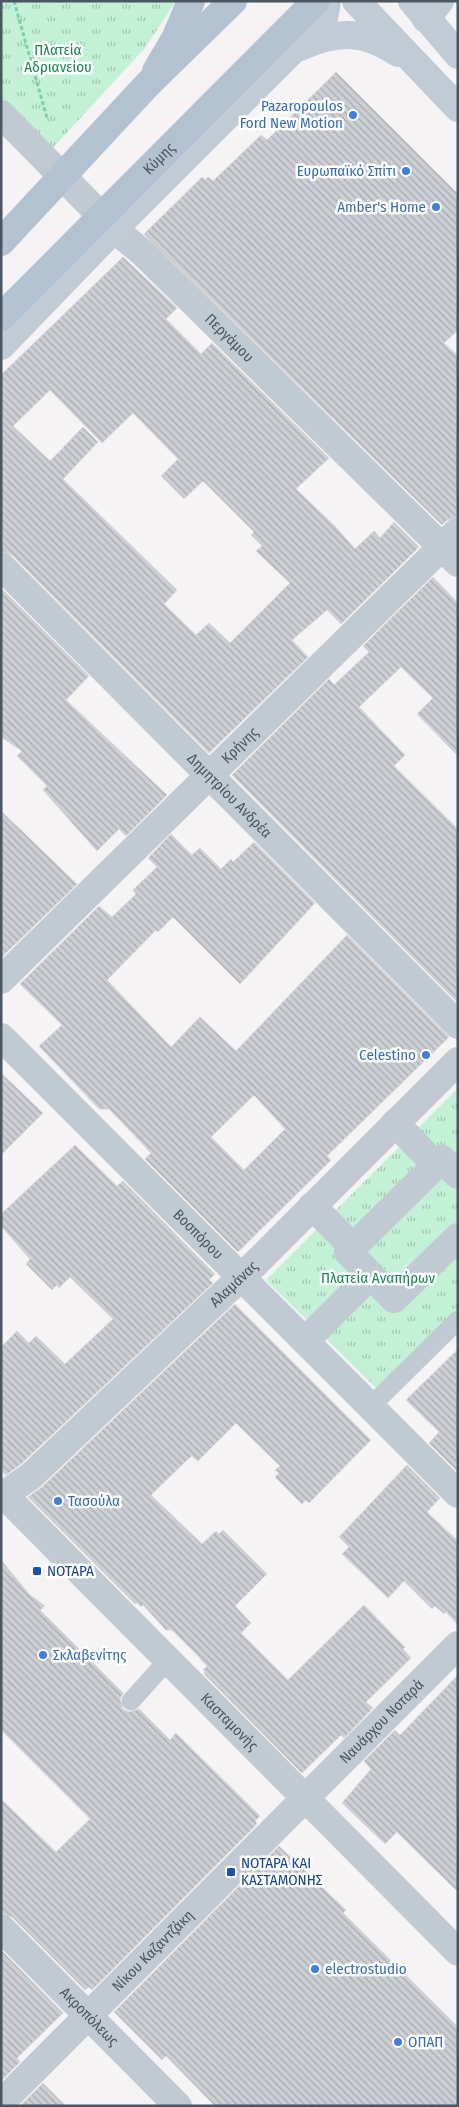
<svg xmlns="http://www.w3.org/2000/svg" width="459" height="2107" font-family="'Fira Sans Condensed',sans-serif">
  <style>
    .grass { fill: url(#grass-tufts) }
    .building { fill: url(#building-back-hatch); stroke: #d7d9de; fill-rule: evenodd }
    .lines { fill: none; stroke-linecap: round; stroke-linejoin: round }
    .path { stroke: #7ad0a6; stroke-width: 3; stroke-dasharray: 4 2.5; stroke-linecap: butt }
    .service { stroke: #c1cad2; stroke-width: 19 }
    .pedestrian { stroke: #c1cad2; stroke-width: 28 }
    .minor { stroke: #c1cad2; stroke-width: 28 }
    .tertiary { stroke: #c1cad2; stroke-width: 28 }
    .secondary { stroke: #c1cbd6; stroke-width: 28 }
    .primary { stroke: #b3c2d1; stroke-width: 28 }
    .primary-bridge { stroke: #b3c2d1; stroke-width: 28 }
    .shop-dot { fill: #3f7fe0; stroke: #fff; stroke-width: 2 }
    .transit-dot { fill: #1a4fb4; stroke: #fff; stroke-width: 2 }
    .labels { text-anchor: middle; stroke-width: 5; stroke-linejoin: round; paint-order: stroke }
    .park-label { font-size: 15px; fill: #17864f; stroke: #fff }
    .shop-label { font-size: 15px; fill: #366cbe; stroke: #fff; text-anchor: end }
    .street-label { font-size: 15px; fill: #4a5661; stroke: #fff }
    .transit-label { font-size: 15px; fill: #164399; stroke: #fff; text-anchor: start }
  </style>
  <defs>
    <pattern id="grass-tufts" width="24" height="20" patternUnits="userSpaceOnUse" patternTransform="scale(1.25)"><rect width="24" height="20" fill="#c3f1d5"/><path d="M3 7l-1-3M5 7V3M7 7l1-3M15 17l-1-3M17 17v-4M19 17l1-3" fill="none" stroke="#a0c6b0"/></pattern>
    <pattern id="building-back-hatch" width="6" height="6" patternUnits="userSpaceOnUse" patternTransform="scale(1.25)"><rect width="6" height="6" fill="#cdcfd5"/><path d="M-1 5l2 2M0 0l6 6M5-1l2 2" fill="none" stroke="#a8abb0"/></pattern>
  </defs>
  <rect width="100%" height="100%" fill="#f5f3f3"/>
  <g class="grass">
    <polygon points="1,1 176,1 145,48 51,150 1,101"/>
    <polygon points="458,1088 458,1308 377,1389 266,1280"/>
  </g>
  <g class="building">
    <polygon points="336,72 458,194 458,330 444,343 458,356 458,516 447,520 442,525 144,234 202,177 205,180 208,177 213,181 261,135 267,140"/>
    <path d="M123,257l54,51 -11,11 35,35 11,-11 117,115 -33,31 38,36 21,24 19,-18 6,7 14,-16 25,25 -78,77 -14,-14 -35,30 16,17 -99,96 -197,-198 -11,-4v-176zM50,390l52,53 31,-30 45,46 -17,17 23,23 19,-18 51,51 -3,3 11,11 -6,5 34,32 -60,60 -21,-20 -13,12 -32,-31 13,-14 -114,-111 35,-37 -15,-15 -33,34 -37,-35z"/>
    <polygon points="433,577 458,603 458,756 417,714 433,698 401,667 359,707 405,755 394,766 458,829 458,1003 232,775 329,679 334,685 369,652 363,646"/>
    <polygon points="1,588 89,676 66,700 167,795 126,836 119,829 97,851 43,790 47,786 17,756 22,751 1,737"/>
    <polygon points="1,811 77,884 1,958"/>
    <path d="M171,834l21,21 8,-7 21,21 10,-10 2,3 21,-20 61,61 -75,81 -67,-67 -15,15 -2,-2 -49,50 64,67 29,-30 36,34 111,-116 102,102 -122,119 4,4 -93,92 -93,-93 6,-6 -42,-44h-10l-60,-63 23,-21 -42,-41 79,-78 13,11 24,-23 -3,-4 24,-23 -9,-9zM254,1095l31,34 -41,41 -33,-33z"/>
    <polygon points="1,1073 43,1113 1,1155"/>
    <polygon points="75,1145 117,1186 123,1181 215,1274 209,1280 213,1283 21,1464 6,1475 1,1470 1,1347 17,1331 29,1343 36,1336 65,1364 113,1319 70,1277 59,1288 57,1285 52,1290 26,1264 30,1259 1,1226 1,1214"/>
    <polygon points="235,1304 371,1440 309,1503 306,1500 302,1504 275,1477 279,1473 275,1470 280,1466 236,1423 198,1461 192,1456 188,1459 151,1495 202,1544 216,1531 219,1534 223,1530 267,1574 235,1606 251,1623 241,1633 288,1680 364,1605 405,1647 403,1649 411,1658 366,1702 373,1708 344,1738 341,1735 302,1773 204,1674 205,1672 203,1670 207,1666 196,1654 172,1630 166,1630 143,1605 141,1607 137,1603 135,1604 28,1497 42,1487"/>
    <polygon points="458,1349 458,1472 429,1443 439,1432 406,1400"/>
    <polygon points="407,1465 440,1498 427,1512 458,1541 458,1625 446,1612 444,1614 435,1606 432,1609 404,1581 388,1598 342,1554 349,1547 339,1537"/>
    <polygon points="1,1560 29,1594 45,1606 40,1610 123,1693 120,1699 123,1709 129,1712 139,1709 170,1740 176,1733 260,1816 255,1821 257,1824 92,1990 89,1987 85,1990 12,1917 1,1913 1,1799 56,1852 90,1819 1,1730"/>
    <polygon points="458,1675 458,1892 397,1832 385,1844 342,1803 371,1769 364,1761 395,1730 400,1735"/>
    <polygon points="279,1846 346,1910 343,1913 458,2027 458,2106 215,2106 166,2056 162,2060 114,2012"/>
    <polygon points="1,1950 63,2013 17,2058 20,2062 1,2081"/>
    <polygon points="43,2083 66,2106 20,2106"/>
  </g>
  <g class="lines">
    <polyline class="path" points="14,1 47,118"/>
    <g class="service">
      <polyline points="370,1407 458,1320"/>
      <polyline points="131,1701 168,1660"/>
    </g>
    <g class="pedestrian">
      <polyline points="395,1123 436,1165 442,1159 458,1175"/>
      <polyline points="436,1165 348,1252 394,1299 458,1237"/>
      <polyline points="312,1206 353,1247"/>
      <polyline points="305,1341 371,1275"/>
    </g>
    <g class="minor">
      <polyline points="426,19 440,1"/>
      <path id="s1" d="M1,114l113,115 29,24 315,310"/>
      <path id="s2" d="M1,566l457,459"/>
      <path id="s3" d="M1,980l457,-449"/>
      <path id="s4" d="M1,1037l457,457"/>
      <path id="s5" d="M1,1928l177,178"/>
      <path id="s6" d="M1,2103l457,-458"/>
    </g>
    <g class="tertiary">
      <path id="s7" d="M1,1492l457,460"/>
      <path id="s8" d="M1,1497l30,-21 224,-212 203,-203"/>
    </g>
    <g class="secondary">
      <polyline points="356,1 458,108"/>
      <polyline points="412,1 458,55"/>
      <path d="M300,47c37,-17 64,-17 98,6"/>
      <polyline points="1,346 114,229 314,29 324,18 327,1"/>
    </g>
    <g class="primary">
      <polyline points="156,71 176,37 191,1"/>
      <polyline points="1,317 15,303"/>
    </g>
    <g class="primary-bridge">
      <polyline points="1,242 148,84 233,1"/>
      <path id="s9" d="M15,303l301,-302"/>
    </g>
  </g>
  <g class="shop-dot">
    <circle cx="353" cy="115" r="5"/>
    <circle cx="406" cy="171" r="5"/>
    <circle cx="436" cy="207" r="5"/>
    <circle cx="426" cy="1055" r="5"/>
    <circle cx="58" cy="1501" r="5"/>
    <circle cx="43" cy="1655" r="5"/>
    <circle cx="315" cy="1969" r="5"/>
    <circle cx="398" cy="2042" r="5"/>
  </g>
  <g class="transit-dot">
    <rect x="32" y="1566" width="10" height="10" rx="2.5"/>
    <rect x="226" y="1867" width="10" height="10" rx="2.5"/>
  </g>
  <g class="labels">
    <g class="park-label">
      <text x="58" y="55">Πλατεία<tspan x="58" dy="17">Αδριανείου</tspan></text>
      <text x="378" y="1283">Πλατεία Αναπήρων</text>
    </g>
    <g class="shop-label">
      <text x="343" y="111">Pazaropoulos<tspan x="343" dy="17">Ford New Motion</tspan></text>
      <text x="396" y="176">Ευρωπαϊκό Σπίτι</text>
      <text x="426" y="212">Amber's Home</text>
      <text x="416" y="1060">Celestino</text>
      <text x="68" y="1506" text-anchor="start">Τασούλα</text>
      <text x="53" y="1660" text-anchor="start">Σκλαβενίτης</text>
      <text x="325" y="1974" text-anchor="start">electrostudio</text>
      <text x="408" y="2047" text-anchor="start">ΟΠΑΠ</text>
    </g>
    <g class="street-label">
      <text dy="5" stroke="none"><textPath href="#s9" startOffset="204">Κύμης</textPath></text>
      <text dy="5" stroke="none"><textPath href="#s1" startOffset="320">Περγάμου</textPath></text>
      <text dy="5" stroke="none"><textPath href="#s3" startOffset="335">Κρήνης</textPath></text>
      <text dy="5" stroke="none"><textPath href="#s2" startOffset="324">Δημητρίου Ανδρέα</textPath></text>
      <text dy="5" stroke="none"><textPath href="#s4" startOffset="279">Βοσπόρου</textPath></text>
      <text dy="5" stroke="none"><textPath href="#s8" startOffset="316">Αλαμάνας</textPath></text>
      <text dy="5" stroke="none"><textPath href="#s6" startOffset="539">Ναυάρχου Νοταρά</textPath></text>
      <text dy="5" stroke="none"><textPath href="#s7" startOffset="324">Κασταμονής</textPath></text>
      <text dy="5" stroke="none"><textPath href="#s6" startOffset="215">Νίκου Καζαντζάκη</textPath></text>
      <text dy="5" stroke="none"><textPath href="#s5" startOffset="125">Ακροπόλεως</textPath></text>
    </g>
    <g class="transit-label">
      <text x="47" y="1576">ΝΟΤΑΡΑ</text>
      <text x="241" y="1868">ΝΟΤΑΡΑ ΚΑΙ<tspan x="241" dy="17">ΚΑΣΤΑΜΟΝΗΣ</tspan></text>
    </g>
  </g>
  <rect width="459" height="2107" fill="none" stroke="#4a5661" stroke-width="5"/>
</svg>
